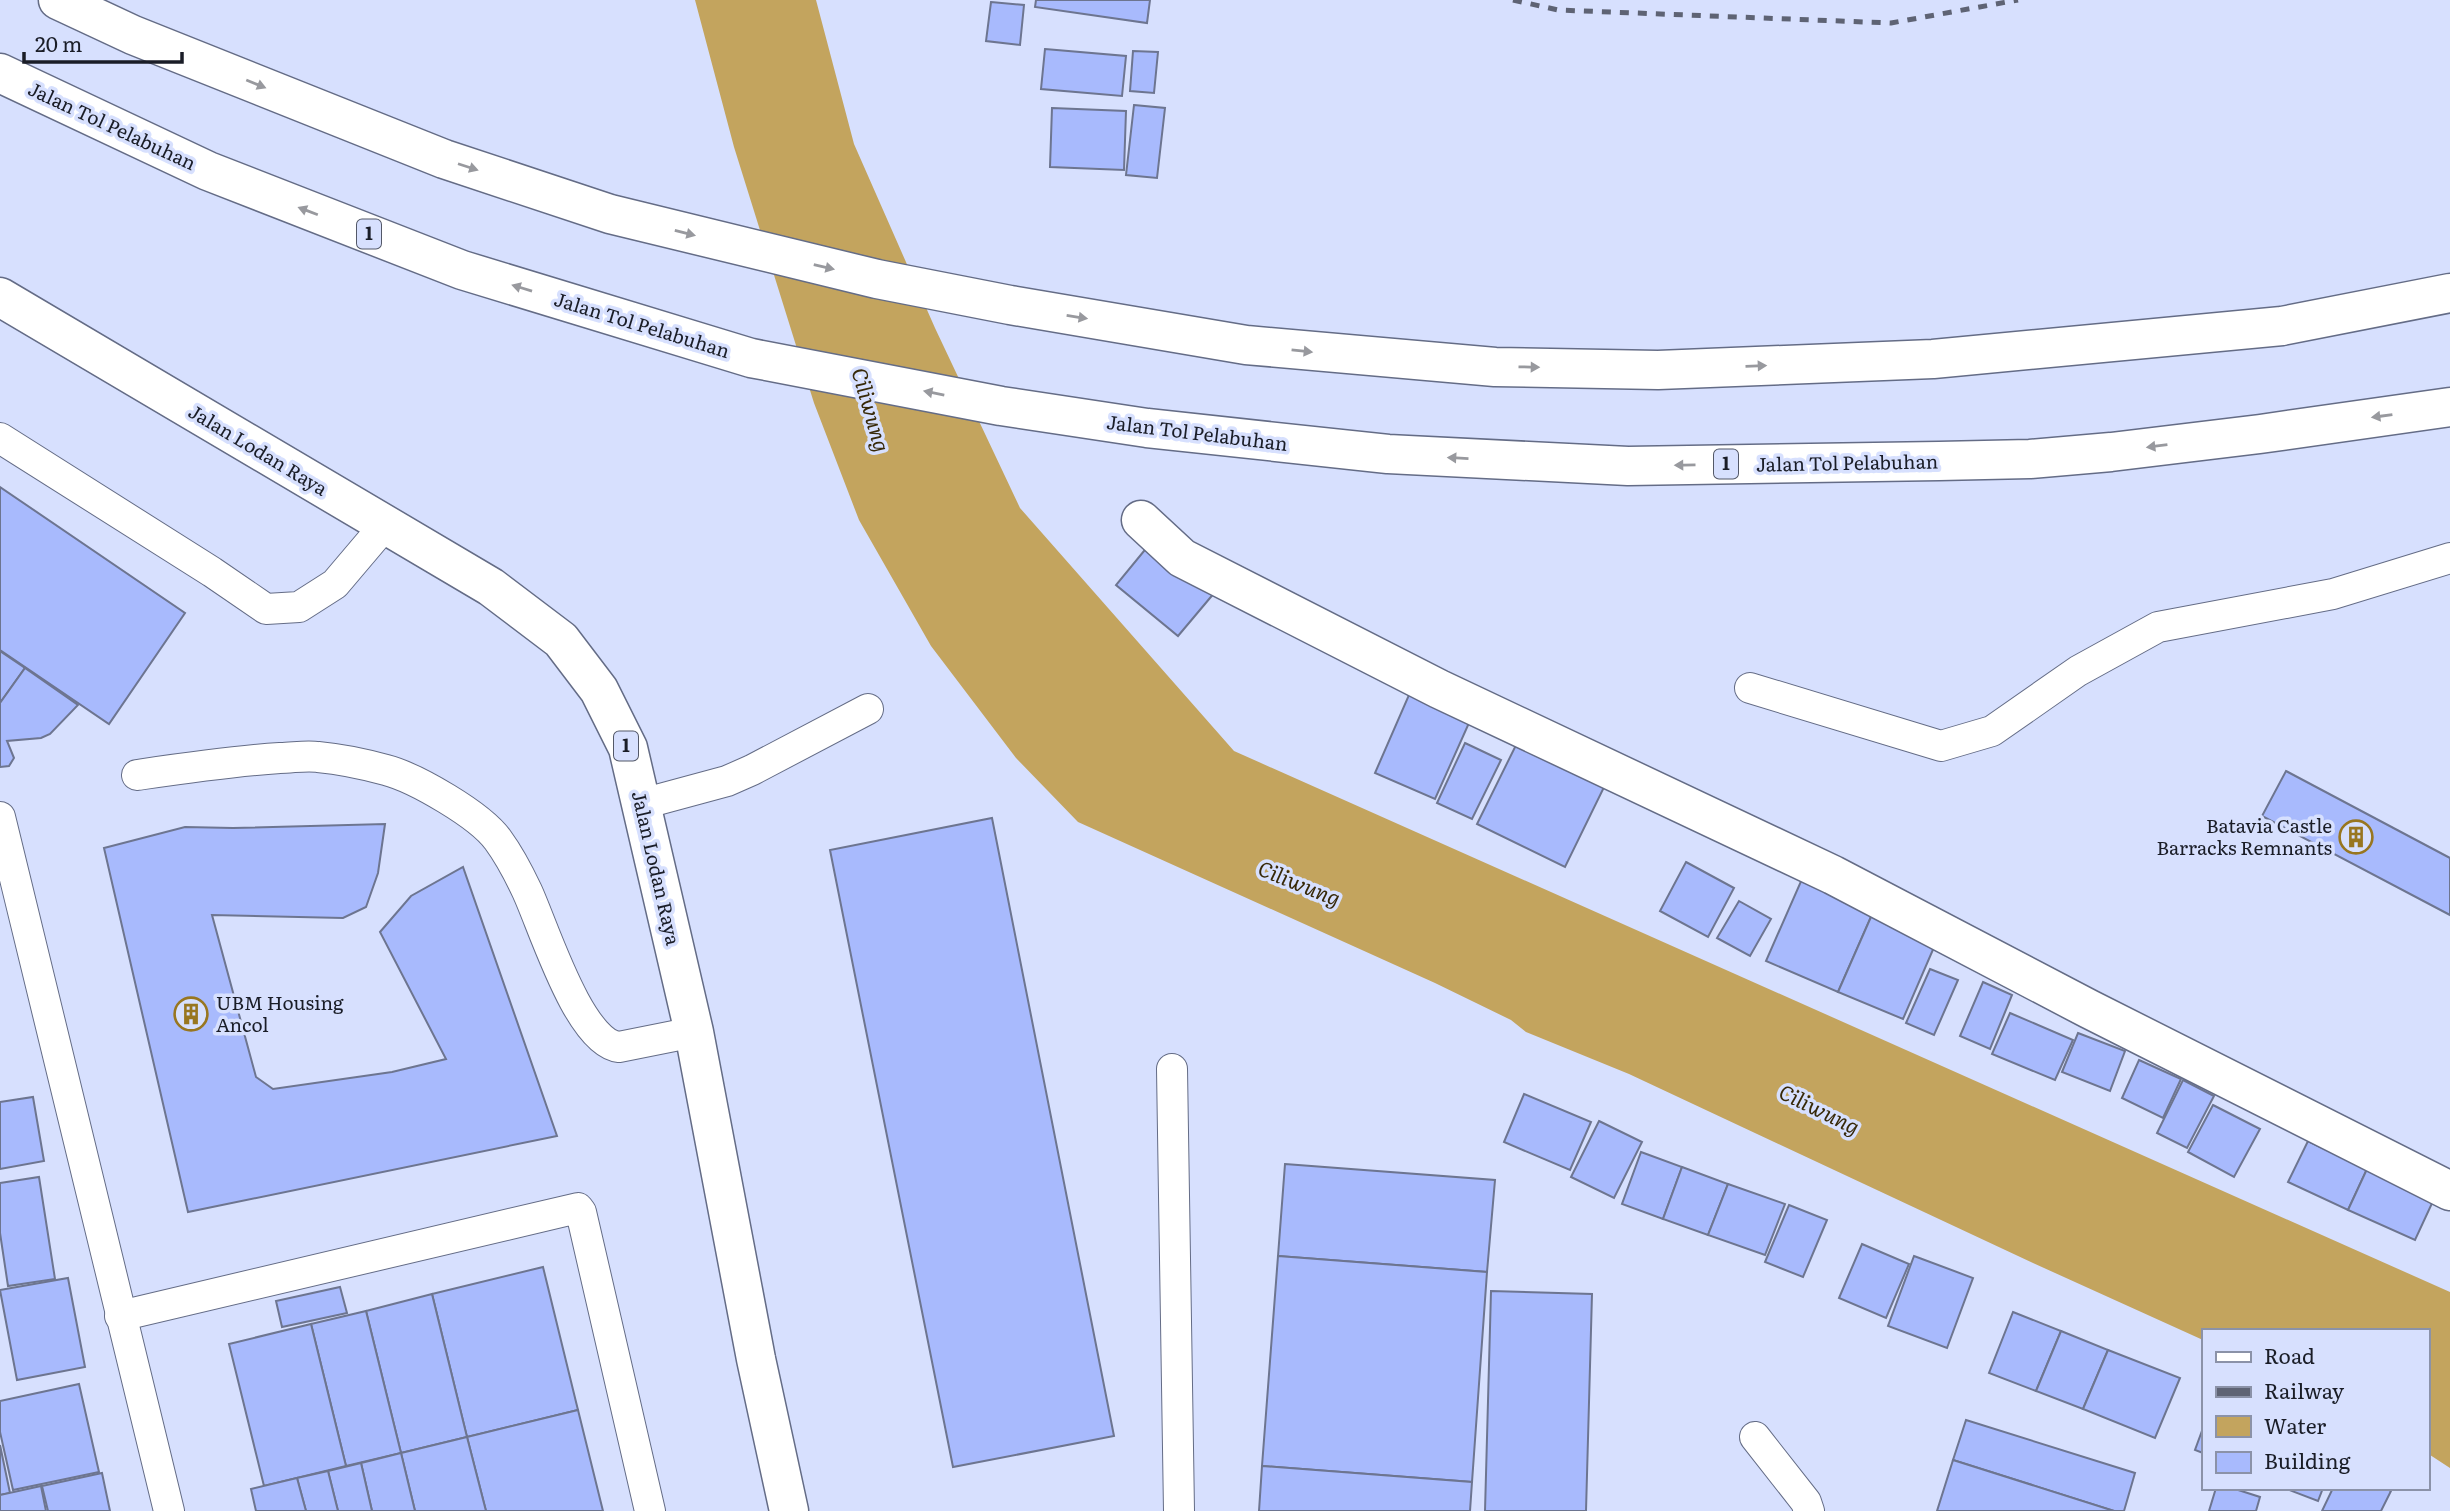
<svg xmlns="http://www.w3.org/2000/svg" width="2450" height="1511" font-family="Literata,serif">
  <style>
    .water { fill: #c3a45e }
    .building { fill: #a8bafd; stroke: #6d7590; stroke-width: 2 }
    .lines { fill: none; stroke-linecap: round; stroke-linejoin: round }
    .service-casing { stroke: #646c86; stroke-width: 32 }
    .minor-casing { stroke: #646c86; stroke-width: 41 }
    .trunk-casing { stroke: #646c86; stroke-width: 41 }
    .motorway-casing { stroke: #646c86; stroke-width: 41 }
    .service { stroke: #fff; stroke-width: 30 }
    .minor { stroke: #fff; stroke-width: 38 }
    .trunk { stroke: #fff; stroke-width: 38 }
    .motorway { stroke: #fff; stroke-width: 38 }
    .rail { stroke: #5e6374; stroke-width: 5; stroke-dasharray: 9 9; stroke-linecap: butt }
    .oneway { fill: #98999e }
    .labels { text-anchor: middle; stroke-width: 7; stroke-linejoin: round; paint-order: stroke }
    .shield { fill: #d7e0fe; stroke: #535868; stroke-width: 2 }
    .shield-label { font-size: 18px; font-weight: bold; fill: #1a1d27 }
    .street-label { font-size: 19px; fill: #1a1d27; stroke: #d7e0fe }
    .poi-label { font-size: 19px; fill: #1a1d27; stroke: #d7e0fe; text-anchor: end }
    .water-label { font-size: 21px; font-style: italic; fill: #372909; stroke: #d7e0fe }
  </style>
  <rect width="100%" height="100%" fill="#d7e0fe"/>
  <polygon class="water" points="695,0 816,0 854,144 935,328 1020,508 1234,751 2450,1292 2450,1468 2427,1453 2427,1331 2203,1331 2203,1340 2033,1263 1629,1074 1526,1032 1511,1020 1435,983 1078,822 1016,758 931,646 859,520 814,403 734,147"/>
  <g class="building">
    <polygon points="1036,0 1150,0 1147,23 1035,7"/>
    <polygon points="991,2 1024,5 1020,45 986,41"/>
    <polygon points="1045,49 1126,56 1122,96 1041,89"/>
    <polygon points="1133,51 1158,52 1154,93 1130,91"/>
    <polygon points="1134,105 1165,108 1157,178 1126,175"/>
    <polygon points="1052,108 1126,111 1124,170 1050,167"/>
    <polygon points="0,487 185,613 109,724 0,650"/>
    <polygon points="1153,540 1215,592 1178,636 1116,585"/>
    <polygon points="0,651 25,668 0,703"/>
    <polygon points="25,668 78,705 50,734 41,738 7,741 14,758 9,766 0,767 0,703"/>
    <polygon points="1412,688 1473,714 1435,799 1375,773"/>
    <polygon points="1520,737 1608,779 1565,867 1477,824"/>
    <polygon points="1465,743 1501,760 1472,819 1437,803"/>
    <polygon points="2286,771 2450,858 2450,915 2262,816"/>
    <polygon points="992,818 1114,1436 953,1467 830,850"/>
    <polygon points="385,824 378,873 366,907 343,918 212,915 256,1077 273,1089 392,1072 446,1059 380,932 411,896 463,867 557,1136 188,1212 104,848 185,827 233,828"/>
    <polygon points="1686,862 1734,888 1708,937 1660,911"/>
    <polygon points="1802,879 1874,910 1838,992 1766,961"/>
    <polygon points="1739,901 1771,919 1750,956 1717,938"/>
    <polygon points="1874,910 1938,938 1903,1019 1838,992"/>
    <polygon points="1930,969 1958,980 1934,1035 1906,1023"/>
    <polygon points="1983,982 2012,995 1990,1049 1960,1036"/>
    <polygon points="2010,1013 2073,1040 2055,1080 1992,1054"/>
    <polygon points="2078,1033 2125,1051 2110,1091 2062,1072"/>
    <polygon points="2139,1060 2181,1079 2163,1118 2122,1098"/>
    <polygon points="2183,1080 2214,1096 2187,1148 2157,1133"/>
    <polygon points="1524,1094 1591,1122 1570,1170 1504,1142"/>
    <polygon points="33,1097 44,1161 0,1169 0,1102"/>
    <polygon points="2213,1105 2260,1129 2234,1177 2188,1152"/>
    <polygon points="1599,1121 1642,1142 1614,1198 1571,1177"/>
    <polygon points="2308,1141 2367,1169 2348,1210 2288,1182"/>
    <polygon points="1641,1152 1682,1167 1663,1219 1622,1204"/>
    <polygon points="1285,1164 1495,1180 1487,1272 1278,1256"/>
    <polygon points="1682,1167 1728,1184 1708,1235 1663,1219"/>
    <polygon points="2367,1169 2434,1199 2415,1240 2348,1210"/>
    <polygon points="39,1177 55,1279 8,1286 0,1233 0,1183"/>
    <polygon points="1728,1184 1785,1204 1765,1255 1708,1235"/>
    <polygon points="1789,1205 1827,1220 1803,1277 1765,1262"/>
    <polygon points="1862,1244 1909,1264 1886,1318 1839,1298"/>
    <polygon points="1278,1256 1487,1272 1472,1482 1262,1466"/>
    <polygon points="1914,1256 1973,1278 1947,1348 1888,1326"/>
    <polygon points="543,1267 578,1410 467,1437 432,1294"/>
    <polygon points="68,1278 85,1367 17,1380 0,1290"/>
    <polygon points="340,1287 347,1313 282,1327 276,1301"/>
    <polygon points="1491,1291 1592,1294 1586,1511 1485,1511"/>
    <polygon points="432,1294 467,1437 401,1453 366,1311"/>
    <polygon points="366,1311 401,1453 346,1466 311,1324"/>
    <polygon points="2013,1312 2061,1331 2036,1391 1989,1373"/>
    <polygon points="311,1324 346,1466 264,1486 229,1344"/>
    <polygon points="2061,1331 2108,1350 2083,1409 2036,1391"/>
    <polygon points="2108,1350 2180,1378 2155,1438 2083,1409"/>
    <polygon points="79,1384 99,1472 13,1490 0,1432 0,1401"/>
    <polygon points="578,1410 603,1511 486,1511 467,1437"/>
    <polygon points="1966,1420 2135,1473 2124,1511 2114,1511 1953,1460"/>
    <polygon points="2203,1428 2203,1453 2195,1450"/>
    <polygon points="467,1437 486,1511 415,1511 401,1453"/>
    <polygon points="0,1445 10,1493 0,1495"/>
    <polygon points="401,1453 415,1511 372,1511 361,1463"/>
    <polygon points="1953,1460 2114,1511 1937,1511"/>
    <polygon points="361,1463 372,1511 338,1511 328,1471"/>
    <polygon points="1262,1466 1472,1482 1470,1511 1259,1511"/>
    <polygon points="328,1471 338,1511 306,1511 297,1478"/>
    <polygon points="102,1473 110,1511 48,1511 42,1486"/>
    <polygon points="297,1478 306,1511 256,1511 251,1489"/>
    <polygon points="41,1486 46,1511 0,1511 0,1495"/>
    <polygon points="2216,1488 2232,1488 2260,1497 2256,1511 2209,1511"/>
    <polygon points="2284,1488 2323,1488 2318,1501"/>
    <polygon points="2333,1488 2385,1488 2391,1491 2381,1511 2322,1511"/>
  </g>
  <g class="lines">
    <defs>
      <g id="service">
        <polyline points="0,438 212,572 266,609 299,607 335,584 385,525"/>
        <polyline points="1750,688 1941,746 1992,731 2078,671 2158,627 2333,594 2450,558"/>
        <path d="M137,775c48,-7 95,-14 143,-17 12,0 26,-3 38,-1 22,2 46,7 68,13 30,8 94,45 112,70 11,15 21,34 29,51 16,34 52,152 92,156l75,-15"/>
        <polyline points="642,804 727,781 752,770 868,709"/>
        <polyline points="0,817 169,1511"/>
        <polyline points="1172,1069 1179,1511"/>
        <polyline points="120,1316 578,1208 581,1212 650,1511"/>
        <polyline points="1755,1437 1806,1502 1809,1511"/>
      </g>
      <polyline id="minor" points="1141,520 1182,558 1439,689 1833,875 2089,1009 2450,1191"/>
      <polyline id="trunk" points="0,297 491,587 561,640 599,690 628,748 694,1032 756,1359 789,1511"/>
      <g id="motorway">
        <polyline points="58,0 133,35 444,159 610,214 877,279 1010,305 1246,345 1495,367 1658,370 1933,359 2282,326 2450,293"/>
        <polyline points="0,73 208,171 462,270 751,358 1001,406 1147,428 1388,454 1628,466 1939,461 2030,459 2111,452 2260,434 2450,407"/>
      </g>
    </defs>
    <use href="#service" class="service-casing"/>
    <use href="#minor" class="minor-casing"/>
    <use href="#trunk" class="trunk-casing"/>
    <use href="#motorway" class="motorway-casing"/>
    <use href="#service" class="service"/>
    <use href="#minor" class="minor"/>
    <use href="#trunk" class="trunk"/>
    <use href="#motorway" class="motorway"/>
    <polyline class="rail" points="1513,0 1558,10 1891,23 2018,0"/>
  </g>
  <defs><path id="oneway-solid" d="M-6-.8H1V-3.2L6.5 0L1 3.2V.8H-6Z" transform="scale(1.75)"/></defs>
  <g class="oneway">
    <use href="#oneway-solid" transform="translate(256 84) rotate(22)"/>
    <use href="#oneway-solid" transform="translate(468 167) rotate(18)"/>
    <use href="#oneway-solid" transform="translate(308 211) rotate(-159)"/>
    <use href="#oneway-solid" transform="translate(685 233) rotate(14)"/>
    <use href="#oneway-solid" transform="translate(824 267) rotate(13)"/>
    <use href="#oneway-solid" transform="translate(522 288) rotate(-163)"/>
    <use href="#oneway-solid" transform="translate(1077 317) rotate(9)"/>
    <use href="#oneway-solid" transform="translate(1302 351) rotate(6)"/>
    <use href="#oneway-solid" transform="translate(1756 366) rotate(-2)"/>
    <use href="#oneway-solid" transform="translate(1529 367) rotate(1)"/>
    <use href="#oneway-solid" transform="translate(934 393) rotate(-169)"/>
    <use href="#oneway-solid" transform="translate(2382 416) rotate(172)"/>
    <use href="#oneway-solid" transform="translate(2157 446) rotate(173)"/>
    <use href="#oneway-solid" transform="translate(1458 458) rotate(-177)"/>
    <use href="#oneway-solid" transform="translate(1685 465) rotate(179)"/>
  </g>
  <defs>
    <symbol id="building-ring" viewBox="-11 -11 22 22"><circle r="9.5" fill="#d7e0fe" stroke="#987620" stroke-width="1.5"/><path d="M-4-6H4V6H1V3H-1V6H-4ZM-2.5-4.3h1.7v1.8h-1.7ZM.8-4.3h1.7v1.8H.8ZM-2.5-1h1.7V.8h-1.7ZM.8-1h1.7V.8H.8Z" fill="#987620"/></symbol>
  </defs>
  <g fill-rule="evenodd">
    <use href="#building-ring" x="2337" y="818" width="38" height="38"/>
    <use href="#building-ring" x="172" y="995" width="38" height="38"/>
  </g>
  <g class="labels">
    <g class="shield">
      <rect x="357" y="219.5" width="24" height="29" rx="5"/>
      <rect x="1714" y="449.5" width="24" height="29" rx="5"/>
      <rect x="614" y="731.5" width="24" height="29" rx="5"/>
    </g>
    <g class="shield-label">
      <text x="369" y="240">1</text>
      <text x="1726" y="470">1</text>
      <text x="626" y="752">1</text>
    </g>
    <g class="street-label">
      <text transform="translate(112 126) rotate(25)" y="7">Jalan Tol Pelabuhan</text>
      <text transform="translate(642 325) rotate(17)" y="7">Jalan Tol Pelabuhan</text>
      <text transform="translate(1197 433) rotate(7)" y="7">Jalan Tol Pelabuhan</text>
      <text transform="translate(258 450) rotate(31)" y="7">Jalan Lodan Raya</text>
      <text transform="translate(1847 463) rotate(-1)" y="7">Jalan Tol Pelabuhan</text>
      <text transform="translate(656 868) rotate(77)" y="7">Jalan Lodan Raya</text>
    </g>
    <g class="poi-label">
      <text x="2332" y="833">Batavia Castle<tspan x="2332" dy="22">Barracks Remnants</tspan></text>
      <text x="216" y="1010" text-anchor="start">UBM Housing<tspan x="216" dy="22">Ancol</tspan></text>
    </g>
    <g class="water-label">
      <text transform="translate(870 410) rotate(74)" y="7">Ciliwung</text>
      <text transform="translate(1299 884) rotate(22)" y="7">Ciliwung</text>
      <text transform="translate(1819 1110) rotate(26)" y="7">Ciliwung</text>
    </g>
  </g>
  <rect x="2202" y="1329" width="228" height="161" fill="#d7e0fe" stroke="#8b92a8" stroke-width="2"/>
  <rect x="2216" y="1352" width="35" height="10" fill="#ffffff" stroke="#8b92a8" stroke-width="2"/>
  <text x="2264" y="1364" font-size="21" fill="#1a1d27">Road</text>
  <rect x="2216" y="1387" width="35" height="10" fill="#5e6374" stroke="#8b92a8" stroke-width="2"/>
  <text x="2264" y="1399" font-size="21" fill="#1a1d27">Railway</text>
  <rect x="2216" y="1416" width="35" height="21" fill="#c3a45e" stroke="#8b92a8" stroke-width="2"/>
  <text x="2264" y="1434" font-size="21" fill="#1a1d27">Water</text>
  <rect x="2216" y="1452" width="35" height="21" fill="#a8bafd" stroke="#8b92a8" stroke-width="2"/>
  <text x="2264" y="1469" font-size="21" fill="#1a1d27">Building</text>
  <path d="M24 52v10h158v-10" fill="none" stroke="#1a1d27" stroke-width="3.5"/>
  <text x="35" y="52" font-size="21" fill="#1a1d27" stroke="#d7e0fe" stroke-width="5" paint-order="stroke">20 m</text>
</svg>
